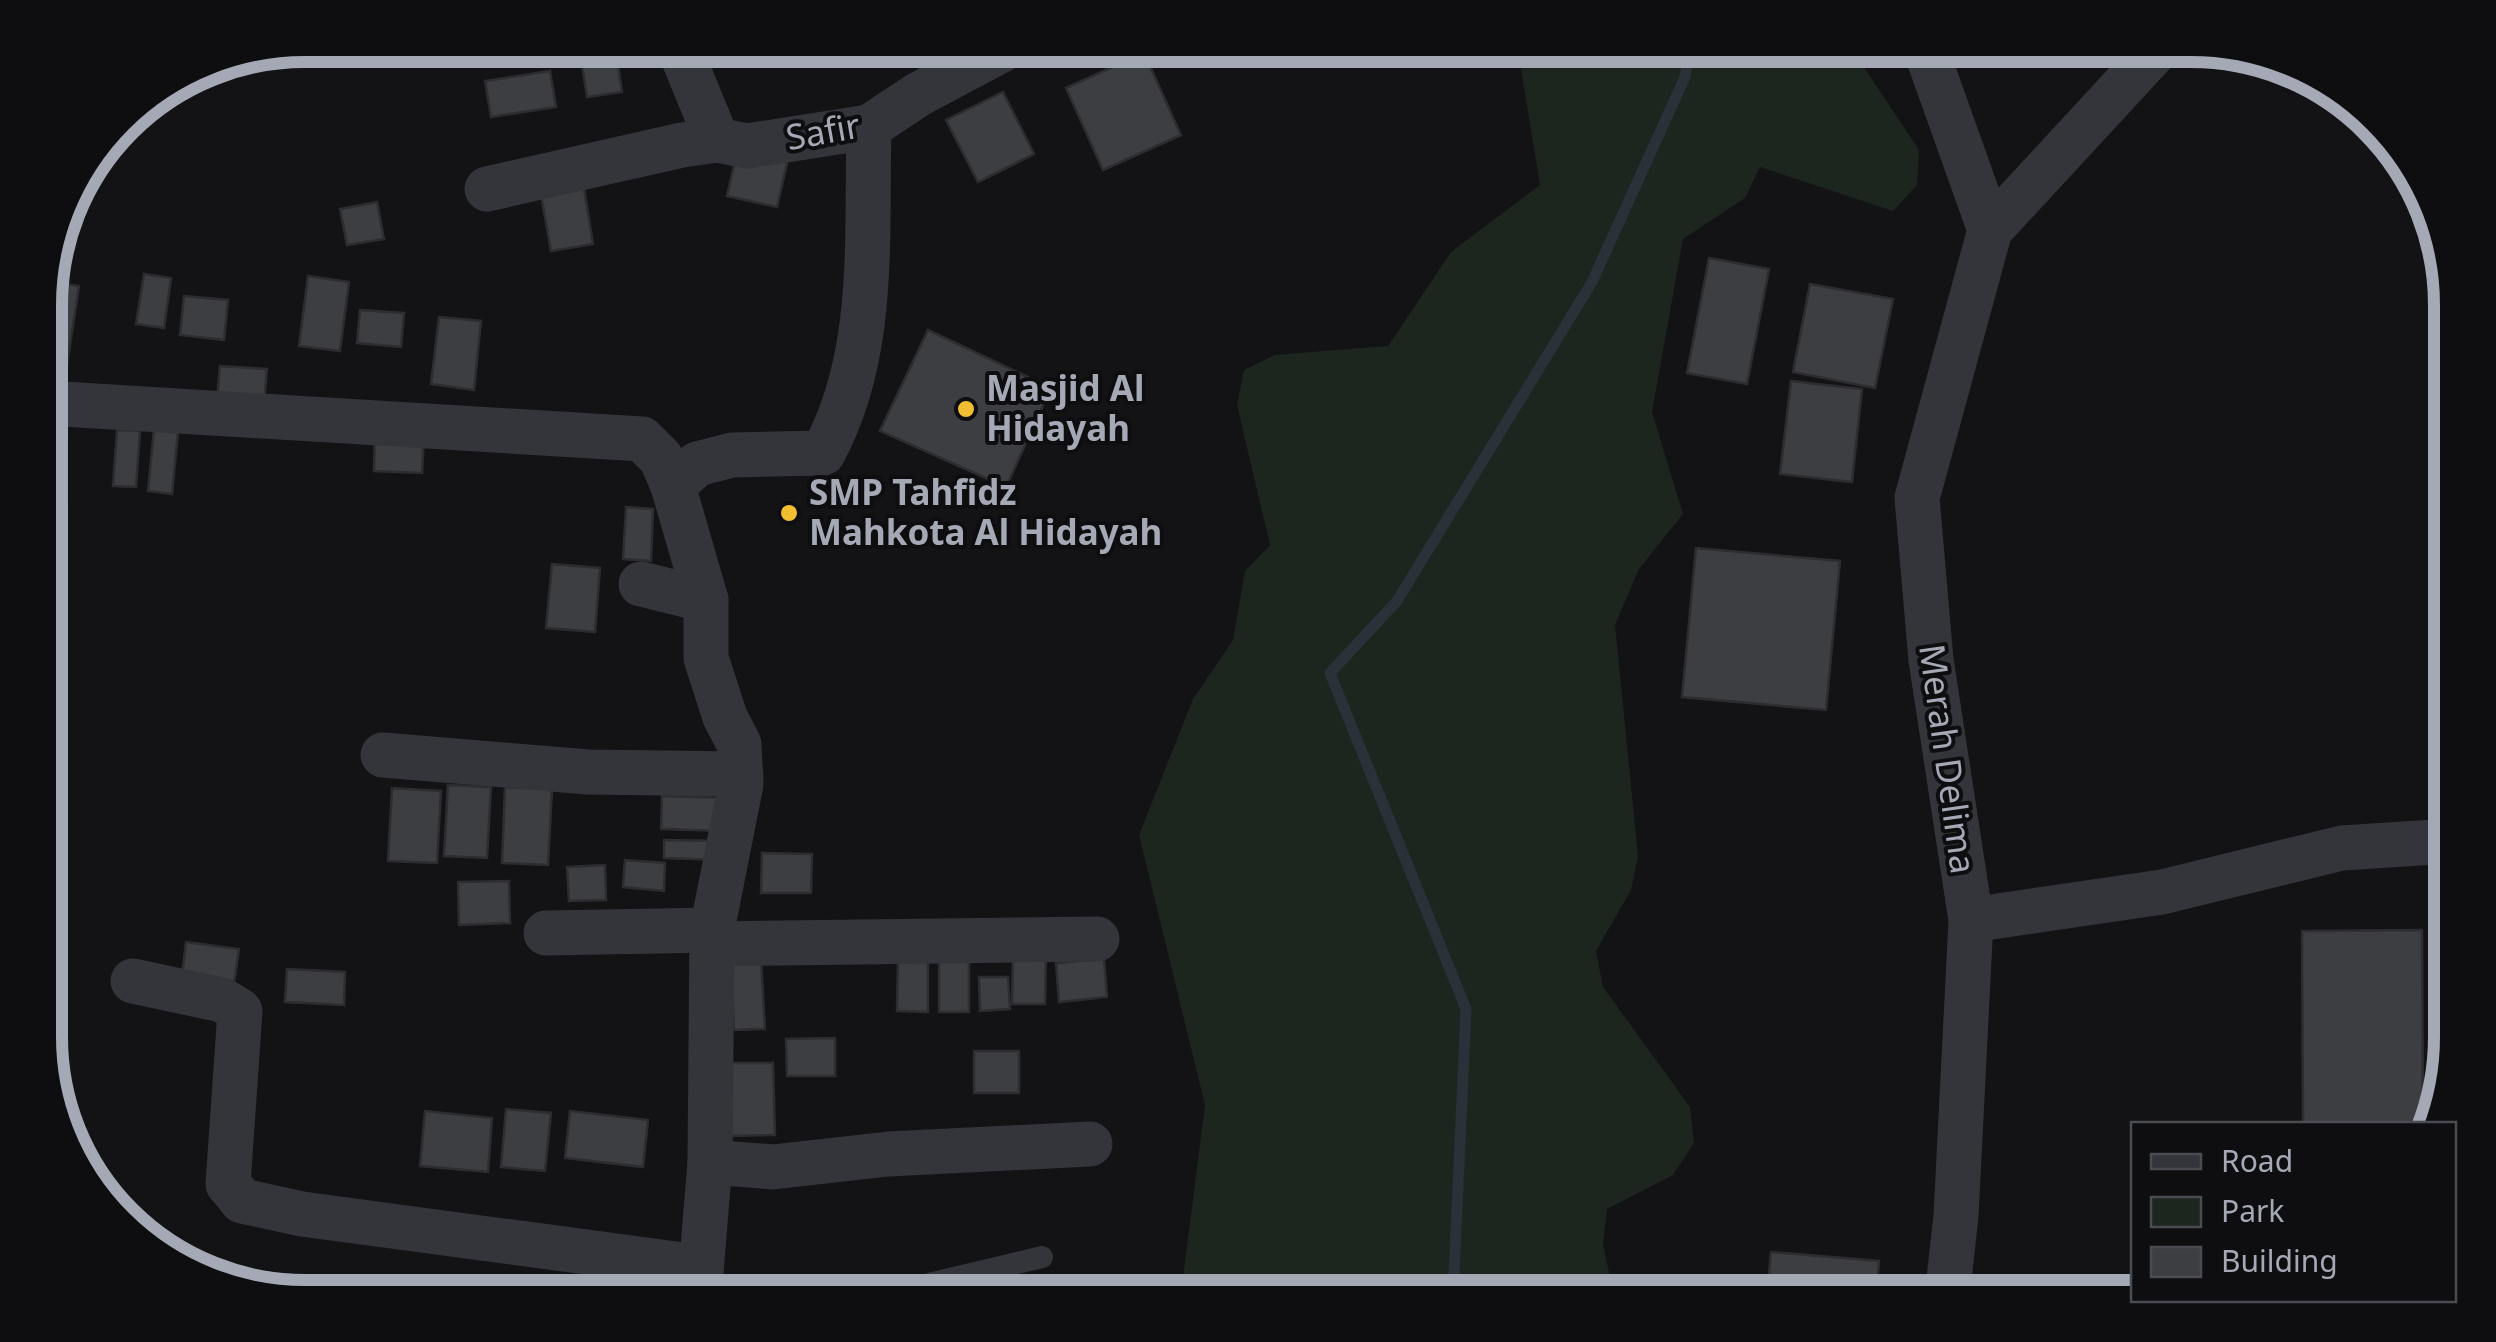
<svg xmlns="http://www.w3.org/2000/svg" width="2496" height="1342" font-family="'Noto Sans',sans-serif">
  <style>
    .green { fill: #1d251f }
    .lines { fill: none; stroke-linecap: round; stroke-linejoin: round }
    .stream { stroke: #2a3138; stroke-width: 11 }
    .building { fill: #3d3e42; stroke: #2d2d31; stroke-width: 2.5 }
    .service { stroke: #34353a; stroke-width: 22 }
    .minor { stroke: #34353a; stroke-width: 45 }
    .poi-dot { fill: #f0be30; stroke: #0e0e10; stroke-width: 4 }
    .labels { text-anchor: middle; stroke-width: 8; stroke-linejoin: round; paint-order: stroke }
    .street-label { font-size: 35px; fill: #a5a9b5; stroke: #0e0e10 }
    .poi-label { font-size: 35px; font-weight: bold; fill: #a5a9b5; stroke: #0e0e10; text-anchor: start }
    .rim { fill: none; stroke: #a5a9b5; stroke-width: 12 }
  </style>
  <rect width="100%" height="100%" fill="#131315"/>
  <polygon class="green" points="1517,45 1859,45 1859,60 1919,150 1917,185 1893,211 1760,167 1745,198 1683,239 1652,412 1683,514 1639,569 1615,625 1638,856 1631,890 1596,951 1603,987 1690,1107 1694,1143 1673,1175 1607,1209 1603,1244 1614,1297 1173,1297 1183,1278 1205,1105 1139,835 1193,699 1233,640 1245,571 1270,545 1237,405 1244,370 1275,355 1388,346 1451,252 1540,185"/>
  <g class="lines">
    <polyline class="stream" points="1453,1297 1466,1009 1330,673 1397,601 1592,282 1685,77 1690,45"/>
  </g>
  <g class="building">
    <polygon points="579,45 615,45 622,92 587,97"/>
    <polygon points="1144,53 1181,135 1103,170 1066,88"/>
    <polygon points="550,71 556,107 491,117 485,81"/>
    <polygon points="1003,92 1034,154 978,182 946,120"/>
    <polygon points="738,148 788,159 777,207 727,196"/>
    <polygon points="582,176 593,244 551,251 539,183"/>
    <polygon points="377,202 384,239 347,245 340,209"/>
    <polygon points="1709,258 1769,269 1747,384 1687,373"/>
    <polygon points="144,274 171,278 164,328 136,324"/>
    <polygon points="308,276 349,282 340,351 299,346"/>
    <polygon points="52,282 79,286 67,365 46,362"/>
    <polygon points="1810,284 1893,299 1875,388 1793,372"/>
    <polygon points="184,296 228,300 224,340 180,335"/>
    <polygon points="360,310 404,313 401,347 357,343"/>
    <polygon points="439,317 481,321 474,390 431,384"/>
    <polygon points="928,330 1051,388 1006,487 880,431"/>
    <polygon points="220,366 267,369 264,403 217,399"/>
    <polygon points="1791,381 1862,389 1852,482 1780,474"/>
    <polygon points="154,429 178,432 172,494 148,491"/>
    <polygon points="117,430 140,431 136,487 113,486"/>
    <polygon points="375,431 424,433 422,473 374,471"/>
    <polygon points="626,507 653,509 651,561 623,559"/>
    <polygon points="1696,548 1840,561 1826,710 1682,697"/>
    <polygon points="552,564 600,568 595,632 546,628"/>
    <polygon points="448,785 491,787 487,858 444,856"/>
    <polygon points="505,787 552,789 548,865 502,863"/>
    <polygon points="392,788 441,791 437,863 388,861"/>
    <polygon points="662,796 726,798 725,831 661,829"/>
    <polygon points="664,840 721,841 721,860 664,858"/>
    <polygon points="762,853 812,854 811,893 761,893"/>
    <polygon points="625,860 665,863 664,891 623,887"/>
    <polygon points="605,865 606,900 569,901 567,867"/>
    <polygon points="509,881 510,923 459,925 458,882"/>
    <polygon points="2422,930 2423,1124 2303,1124 2302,931"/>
    <polygon points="186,942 239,949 234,983 182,976"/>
    <polygon points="1013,954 1046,954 1045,1004 1012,1004"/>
    <rect x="939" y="956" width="30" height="56"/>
    <polygon points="898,957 928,958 928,1012 897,1011"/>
    <polygon points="1104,959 1107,997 1059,1002 1056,963"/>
    <polygon points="761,960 765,1029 734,1030 731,962"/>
    <polygon points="287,969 345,972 344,1005 285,1002"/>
    <polygon points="979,977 1008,977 1010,1009 980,1011"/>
    <polygon points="835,1038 835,1076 787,1076 786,1039"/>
    <rect x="974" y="1051" width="45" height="42"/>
    <polygon points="727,1063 773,1063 775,1135 729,1136"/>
    <polygon points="506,1109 551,1113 545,1171 501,1167"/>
    <polygon points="425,1111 492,1118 488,1172 420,1166"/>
    <polygon points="570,1111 648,1120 643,1167 565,1158"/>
    <polygon points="1771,1252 1879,1261 1876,1297 1767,1297"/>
  </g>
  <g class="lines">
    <polyline class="service" points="874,1297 1042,1257"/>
    <g class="minor">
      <polyline points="678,45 717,140"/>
      <polyline points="1924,45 1990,230"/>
      <polyline points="487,189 682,145 717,140 747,146 869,127 919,94 1011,45"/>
      <polyline points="46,403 642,439 661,458 673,486 706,600 706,658 725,717 739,744 741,784 712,930 710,1162 699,1297"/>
      <path d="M673,486l24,-22 35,-9 91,-2c54,-99 43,-215 46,-326"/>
      <polyline points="641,584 706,600"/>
      <polyline points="383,755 588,772 741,774"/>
      <polyline points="1971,920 2162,892 2342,848 2450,841"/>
      <polyline points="546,933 712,930"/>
      <polyline points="713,944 1097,939"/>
      <polyline points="133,981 222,1000 240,1011 228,1184 242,1201 302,1214 698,1267"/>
      <polyline points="710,1162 773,1167 888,1154 1090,1144"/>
      <polyline points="1947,1297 1956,1216 1971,920 1931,660 1917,498 1990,230 2161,45"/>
    </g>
  </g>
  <g class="poi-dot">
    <circle cx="966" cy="409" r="10"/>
    <circle cx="789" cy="513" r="10"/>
  </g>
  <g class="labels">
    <g class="street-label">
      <text transform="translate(823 132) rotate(-10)" y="12">Safir</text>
      <text transform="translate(1947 759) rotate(82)" y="12">Merah Delima</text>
    </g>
    <g class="poi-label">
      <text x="986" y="401">Masjid Al<tspan x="986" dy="40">Hidayah</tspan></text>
      <text x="809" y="505">SMP Tahfidz<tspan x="809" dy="40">Mahkota Al Hidayah</tspan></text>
    </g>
  </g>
  <path d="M0 0H2496V1342H0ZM305 62H2191A243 243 0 0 1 2434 305V1037A243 243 0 0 1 2191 1280H305A243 243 0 0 1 62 1037V305A243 243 0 0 1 305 62Z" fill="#0e0e10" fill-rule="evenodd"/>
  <path class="rim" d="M305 62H2191A243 243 0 0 1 2434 305V1037A243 243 0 0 1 2191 1280H305A243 243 0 0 1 62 1037V305A243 243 0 0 1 305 62Z"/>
  <rect x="2131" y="1122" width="325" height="180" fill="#0e0e10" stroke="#4a4c52" stroke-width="2.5"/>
  <rect x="2151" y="1154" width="50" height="15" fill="#34353a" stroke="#4a4c52" stroke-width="2.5"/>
  <text x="2221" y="1172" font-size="30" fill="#a5a9b5">Road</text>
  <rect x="2151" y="1197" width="50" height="30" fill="#1d251f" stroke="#4a4c52" stroke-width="2.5"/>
  <text x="2221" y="1222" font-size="30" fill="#a5a9b5">Park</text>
  <rect x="2151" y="1247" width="50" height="30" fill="#3d3e42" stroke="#4a4c52" stroke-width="2.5"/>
  <text x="2221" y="1272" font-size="30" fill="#a5a9b5">Building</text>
</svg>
